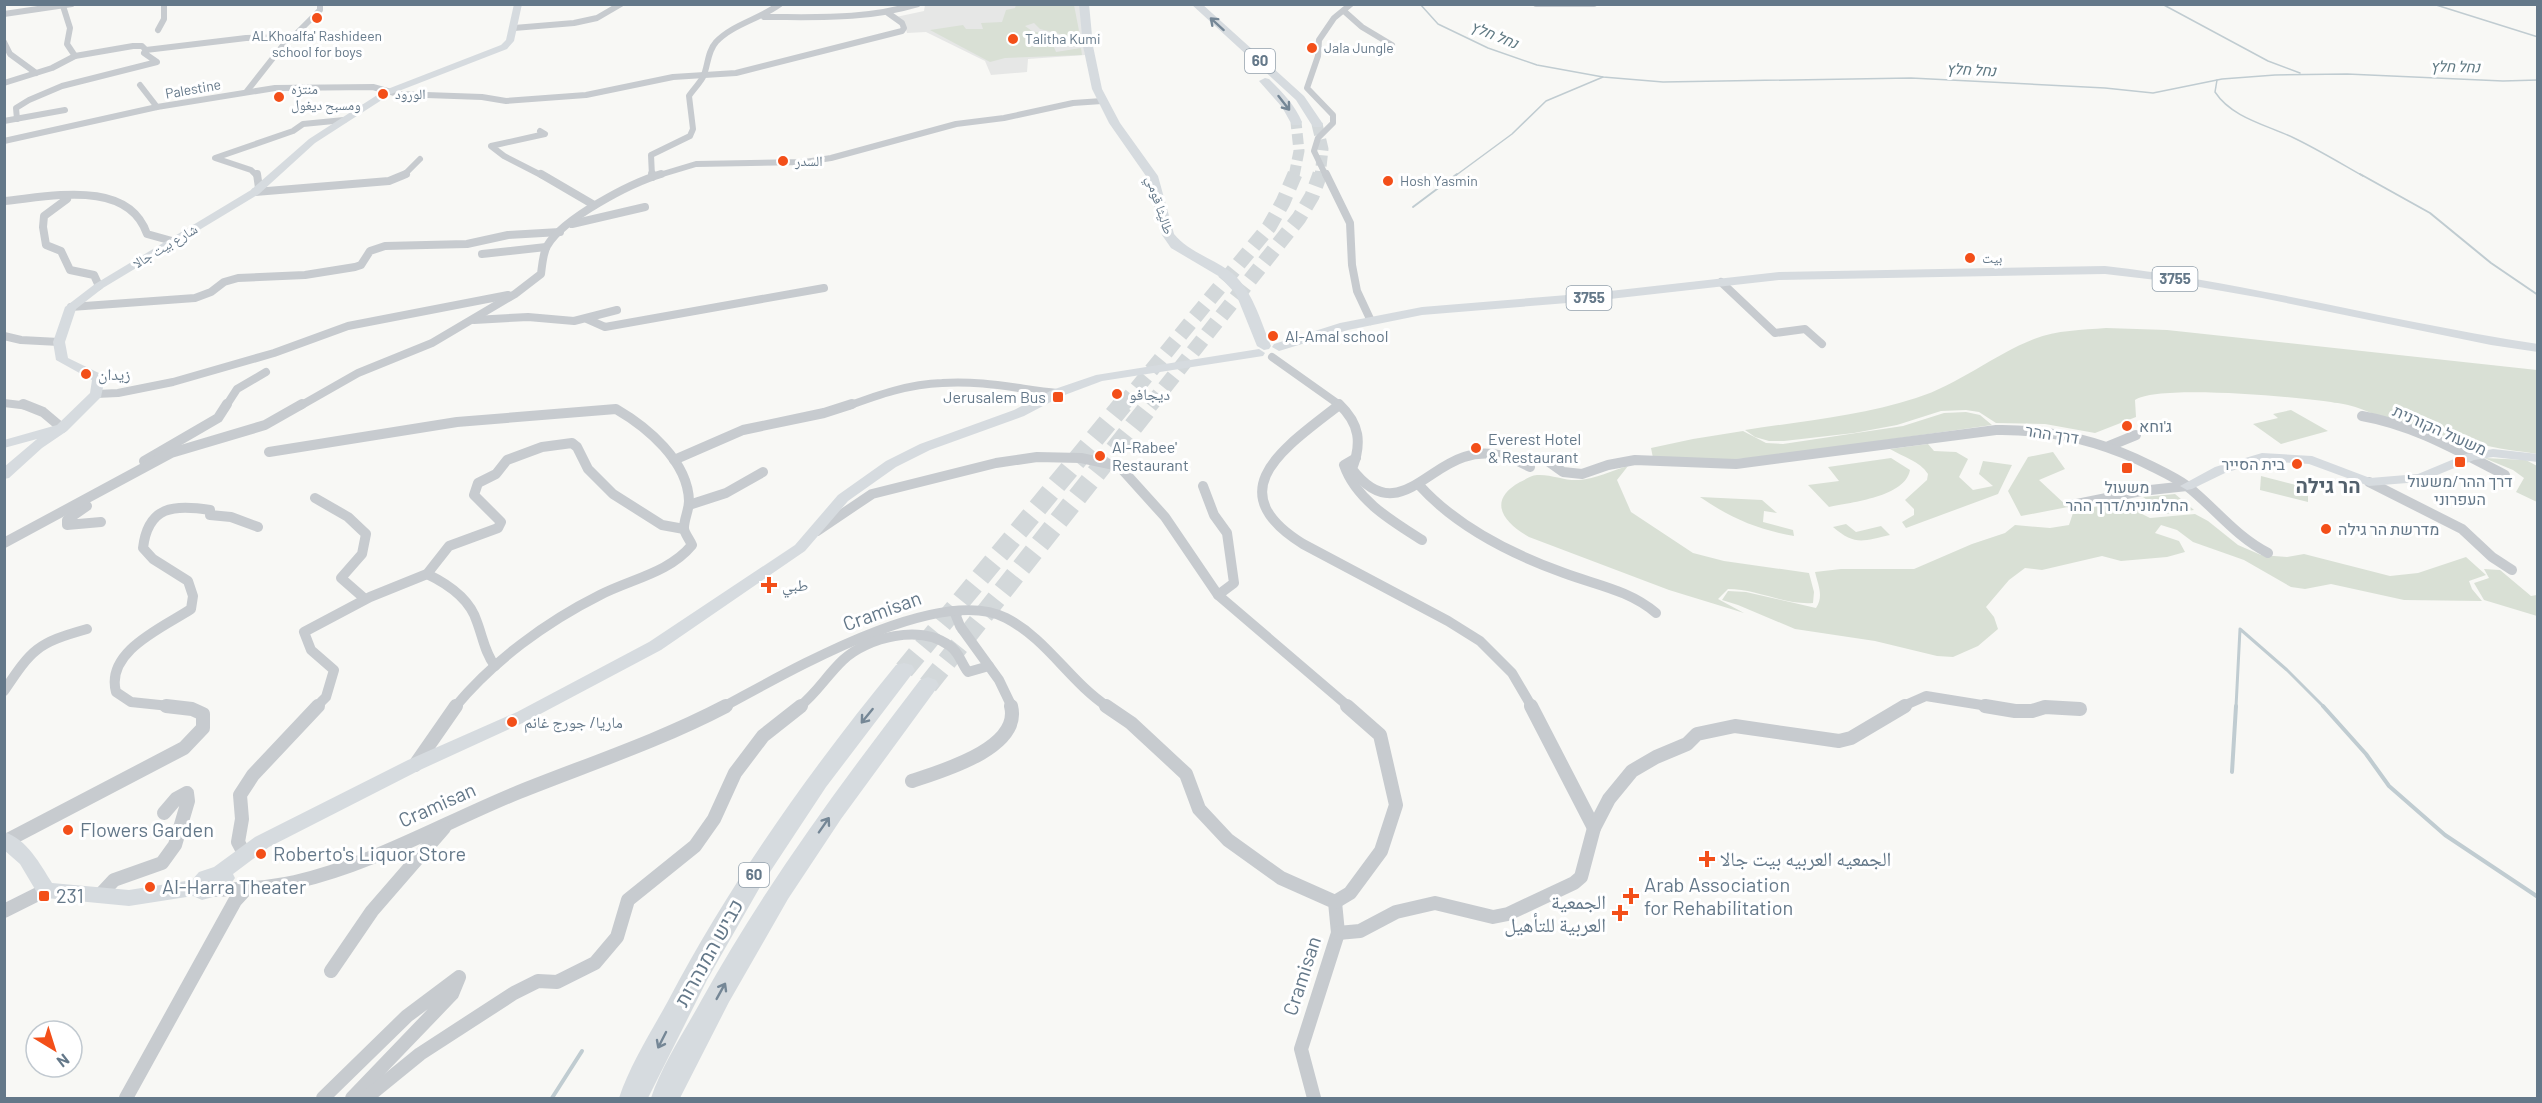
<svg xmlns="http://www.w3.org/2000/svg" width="2542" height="1103" font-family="Barlow,'Noto Naskh Arabic',Heebo,sans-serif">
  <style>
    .built { fill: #e6e7e6 }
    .green { fill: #d9e0d5 }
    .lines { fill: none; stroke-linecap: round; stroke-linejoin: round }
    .stream-far3 { stroke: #c0ccd1; stroke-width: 1.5 }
    .stream-far2 { stroke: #c0ccd1; stroke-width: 2 }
    .stream-far1 { stroke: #c0ccd1; stroke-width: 3 }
    .stream { stroke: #c0ccd1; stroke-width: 4 }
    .highway-tunnel-far2 { stroke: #d3d8da; stroke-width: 11; stroke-dasharray: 11 5; stroke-linecap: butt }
    .highway-tunnel-far1 { stroke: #d3d8da; stroke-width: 15; stroke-dasharray: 15 8; stroke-linecap: butt }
    .highway-tunnel { stroke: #d3d8da; stroke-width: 20; stroke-dasharray: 20 10; stroke-linecap: butt }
    .street-far3 { stroke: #c7cbcf; stroke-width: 6 }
    .street-far2 { stroke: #c7cbcf; stroke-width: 8 }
    .street-far1 { stroke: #c7cbcf; stroke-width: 10 }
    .street { stroke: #c7cbcf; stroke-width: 14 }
    .secondary { fill: #d6dbdf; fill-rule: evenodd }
    .primary { fill: #d6dbdf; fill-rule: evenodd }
    .highway { fill: #d6dbdf; fill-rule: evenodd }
    .oneway { stroke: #758796 }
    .poi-dot { fill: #f34f19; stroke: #fff; stroke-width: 2 }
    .labels { text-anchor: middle; stroke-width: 6; stroke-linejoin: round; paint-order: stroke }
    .far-poi-label { font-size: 14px; fill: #647889; stroke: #fff; text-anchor: start }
    .far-street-label { font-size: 14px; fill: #647889; stroke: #fff }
    .far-water-label { font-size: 15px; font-style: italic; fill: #607a84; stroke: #fff }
    .shield { fill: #fff; stroke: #92a0ac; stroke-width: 1.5 }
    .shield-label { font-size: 15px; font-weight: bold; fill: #647889 }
    .poi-label { font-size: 16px; fill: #647889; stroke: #fff; text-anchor: start }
    .street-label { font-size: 16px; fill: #647889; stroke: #fff }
    .quarter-label { font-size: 20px; font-weight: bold; fill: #53616d; stroke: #fff }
    .near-street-label { font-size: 20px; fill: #647889; stroke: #fff }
    .near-poi-label { font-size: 20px; fill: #647889; stroke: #fff; text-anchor: start }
  </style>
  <rect width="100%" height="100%" fill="#f8f8f5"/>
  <polygon class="built" points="925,5 1080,5 1085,55 1028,59 1027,72 991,75 985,61 926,32 907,33 904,22 896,17 924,11"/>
  <g class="green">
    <polygon points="1016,5 1074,5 1081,41 1072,42 1064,35 1040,29 1034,23 1025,26 1032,31 1060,37 1060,45 1054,47 1056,52 1081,48 1082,55 1005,58 990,62 930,30 963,25 966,29 983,29 981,23 1002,22 1006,10 1015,8"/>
    <path d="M2106,328l61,2 370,40v84c-16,-3 -33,-4 -49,-8 -28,-6 -56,-13 -84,-21 -20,-5 -36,-15 -56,-20 -33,-7 -189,-22 -213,-5l1,17 -41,16 -50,-9 -49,-1 -17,-11 -13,-2 -25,1 -44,14 -43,8 -70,8h-15l-14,-4 -10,-7c57,-9 116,-14 171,-32 42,-13 77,-43 118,-59 23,-9 48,-9 72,-11z"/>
    <polygon points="2291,410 2328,431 2281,444 2253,424 2278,418 2273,414"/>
    <polygon points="1966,412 1980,415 1992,425 1765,457 1706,461 1653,458 1651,448 1693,439 1743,431 1766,443 1783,444 1903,426 1944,413"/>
    <path d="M1928,444l6,7 22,1 12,7 -9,18 14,13 20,-4 -14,-12 4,-13 29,4 -14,29 -92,34 -4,-6 12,-7v-6l-9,-9 22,-20 1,-6c-8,-13 -25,-17 -38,-25z"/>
    <polygon points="2053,452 2065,469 2039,480 2068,507 2021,516 2008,491 2028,457"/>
    <path d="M1891,458l19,12c-5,27 -58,32 -81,37l-21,-22 31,-4 -11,-14z"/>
    <polygon points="2484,458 2526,460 2537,466 2537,502 2516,492 2524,478 2513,470"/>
    <path d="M1628,466l-11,14 14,32 62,41 31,8 85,12 5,19 -1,11c-29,2 -56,-14 -85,-14l-10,10 26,14 -75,-23 -140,-53c-25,-14 -43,-36 -9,-55 5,-2 11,-7 17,-7 14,-1 28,6 42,5 16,-1 34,-10 49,-14z"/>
    <polygon points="2261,476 2308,488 2308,502 2260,490"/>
    <polygon points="2175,494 2194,510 2166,514 2143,497"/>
    <path d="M1700,497l62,3 15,13 -13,-2 -1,11 30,8 1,6c-35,-6 -64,-18 -94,-39z"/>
    <path d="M2115,501h16l11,13 8,4 45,-4 13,7 30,24 23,10 26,2 17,-3 86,22 28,-3 48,-16 20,18 -17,6 3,8 10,12 -78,-1 -73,-16 -26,5 -14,-2 -47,-27 -51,-18 -16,-12 -16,-5 -6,8 24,8 6,11 -18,5 -46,4 -19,-5 -60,14 -17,-2 -16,12 -23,27 8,10 4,12 -20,17 -25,11 -16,-1 -62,-15 -80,-12 -57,-24 -16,-5 6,-9 18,1 70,16c8,-12 2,-23 -1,-36l26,-3h73l58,-25 33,-11 10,-8 35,3 19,-3 4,-12z"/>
    <path d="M1846,524l10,8 25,-6 9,9c-27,6 -35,11 -57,-8z"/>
    <polygon points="2484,569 2500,570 2531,596 2537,595 2537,616 2484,600 2474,583 2489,578"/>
  </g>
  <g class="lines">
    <g class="stream-far3">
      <polyline points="1420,4 1438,24 1488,48 1537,65 1603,77 1663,82 1911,78 2105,88 2153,93 2222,79 2275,75 2347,74 2503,81 2538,80"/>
      <polyline points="2162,4 2268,61 2300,73"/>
      <polyline points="2433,4 2538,37"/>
      <path d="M2217,80l-2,12c17,26 52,33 79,46 23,11 46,25 69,38"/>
      <polyline points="1455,176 1512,134 1546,101 1603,77"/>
    </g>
    <g class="stream-far2">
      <polyline points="2360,174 2430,213 2491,263 2538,295"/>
      <polyline points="1413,207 1457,174"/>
    </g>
    <polyline class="stream-far1" points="2236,707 2240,629 2287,670 2324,707"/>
    <g class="stream">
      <polyline points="2323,706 2366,754 2389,786 2445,835 2538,897"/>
      <polyline points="2232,772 2236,706"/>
      <polyline points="552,1098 582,1051"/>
    </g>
    <g class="highway-tunnel-far2">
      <polyline points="1317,124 1323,149 1320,176"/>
      <polyline points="1294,176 1299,151 1296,122"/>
    </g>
    <g class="highway-tunnel-far1">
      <polyline points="1122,406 1269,227 1283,202 1295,174"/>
      <polyline points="1150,406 1299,218 1312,196 1320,174"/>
    </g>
    <g class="highway-tunnel">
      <polyline points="904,670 1123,404"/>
      <polyline points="928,685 1151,404"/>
    </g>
    <g class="street-far3">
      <polyline points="1536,4 1594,4"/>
      <polyline points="1344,11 1362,27 1392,45"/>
      <polyline points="4,14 72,4"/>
      <path d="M764,17c55,0 100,3 154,-13"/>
      <polyline points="514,28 574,23 597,18 621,4"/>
      <polyline points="158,30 164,19 164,4"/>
      <polyline points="4,42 10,54 36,73"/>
      <polyline points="75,56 133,46 142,46 146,50"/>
      <polyline points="4,83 52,68 75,56 67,44 70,28 63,6"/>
      <polyline points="140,85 157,107"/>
      <polyline points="247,91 288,39 293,37"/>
      <polyline points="17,119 16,108 29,100 62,86 157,62 144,53 146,50 246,38 293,37 320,10 320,4"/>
      <polyline points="4,121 65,110"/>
      <polyline points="540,131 545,134 491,146 504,156 543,176"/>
      <polyline points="4,141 157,107 275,88 373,87 398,94 482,97 506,101 586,95 673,77 736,73 902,31 904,28 902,23 888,13"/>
      <polyline points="257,176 251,170 215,158 293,131 303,124 344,120"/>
      <polyline points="403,176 420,159"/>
      <path d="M652,176l-1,-21 39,-19 3,-7 -4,-33c4,-6 10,-12 14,-19 5,-10 4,-25 13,-35 17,-18 44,-23 64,-38"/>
      <polyline points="656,176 696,164 805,162 831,158 956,124 1004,118 1073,103 1102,101"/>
      <polyline points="1326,176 1314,151 1318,138 1333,123 1333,115 1307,88 1318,56 1319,40 1334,18 1351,4"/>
    </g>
    <g class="street-far2">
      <polyline points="257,174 259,188"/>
      <polyline points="541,174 594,205"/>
      <polyline points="652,174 652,177"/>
      <polyline points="1326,174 1350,223 1352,265 1357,291 1371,321"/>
      <polyline points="255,192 389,181 406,174"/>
      <polyline points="67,199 44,216 43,227 46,245 61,251 70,270 94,275 99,286"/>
      <path d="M4,201c45,-4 124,-23 143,33l25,7"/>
      <polyline points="572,224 645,207"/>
      <polyline points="482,254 546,247"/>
      <polyline points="1721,282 1775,333 1805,329 1822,344"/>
      <polyline points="71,307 195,298 211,292 224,282 238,278 305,275 355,267 361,265 370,251 385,246 467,244 508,235 560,232"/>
      <polyline points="587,319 605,327 824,288"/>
      <polyline points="474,320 528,317 574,321 617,310"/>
      <polyline points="4,336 21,340 59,342"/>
      <polyline points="1272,357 1341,406"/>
      <polyline points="96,394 118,393 173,382 274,353 348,326 508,295"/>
      <polyline points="4,403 29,406"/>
      <polyline points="226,406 237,389 266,372"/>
      <path d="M300,406l58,-33 74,-30 83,-49 26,-20c1,-8 2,-21 6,-28 16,-28 84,-63 114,-72"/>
      <path d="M848,406c30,-11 61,-22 94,-23 38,-3 77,6 115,10"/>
    </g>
    <g class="street-far1">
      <polyline points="23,404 43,412 62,428"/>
      <path d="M1339,404c21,20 23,39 13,65 42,55 71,1 112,-12 23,-8 45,-2 66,10"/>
      <path d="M1339,405c-52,41 -123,85 -36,139l145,77 32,20 32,32 20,34"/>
      <path d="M2362,416c52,9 96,35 143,59"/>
      <polyline points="2109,446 2136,435"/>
      <path d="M269,452l188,-30 159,-13c31,18 72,52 73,92 0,9 -5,18 -5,27 0,5 6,12 8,17 -23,28 -61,34 -92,50 -54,27 -107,66 -145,112"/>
      <path d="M1356,458l-12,7c12,35 48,56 78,75"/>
      <polyline points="674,460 743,430 824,413 852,404"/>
      <polyline points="144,461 218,418 227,404"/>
      <path d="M1549,462l14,10 19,2 26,-9 27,-5 101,4 260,-34c55,-1 106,11 155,36 12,6 25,12 36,20 28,22 48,50 81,67"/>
      <polyline points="2369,482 2462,529 2492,557 2512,570"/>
      <path d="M1419,485c38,42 92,69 145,88 32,12 65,17 92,40"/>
      <polyline points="1203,486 1214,515 1227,533 1234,583 1218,595"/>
      <polyline points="315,498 348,517 366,534 362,554 341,578 365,599"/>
      <polyline points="689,505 726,493 763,472"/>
      <polyline points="2072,505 2141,491 2187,486"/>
      <polyline points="87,506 67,520 67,525 101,522"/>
      <polyline points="817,531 872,494 996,463 1037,457 1081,458 1119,466 1165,517 1218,595 1349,707"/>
      <polyline points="4,543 171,453 265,425 302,404"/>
      <path d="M427,574c21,10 43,25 50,48 6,16 8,31 18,44"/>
      <polyline points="954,611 960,626 999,680 1012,707"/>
      <path d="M4,691c28,-42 33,-48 83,-62"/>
      <path d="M179,707l-48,-5 -15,-10c-11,-41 48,-65 75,-83l2,-13 -5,-15 -35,-22 -10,-11c5,-42 31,-44 67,-38v5l21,2 27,10"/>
      <polyline points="316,707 326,697 334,670 311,650 304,632 370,597 427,574 449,546 498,528 501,522 474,495 478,483 496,474 507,460 542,447 572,443 577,447 588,469 613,494 662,525 684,529"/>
      <path d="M723,707c62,-33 215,-124 283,-89 41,21 64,64 102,89"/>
      <path d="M799,707c17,-13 28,-32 44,-47 25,-23 77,-36 107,-14 9,6 11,17 18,26l21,-6"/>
      <polyline points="1901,707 1926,696 1994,707"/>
      <polyline points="2043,707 2053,707"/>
    </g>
    <g class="street">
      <polyline points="1106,706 1131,723 1186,774 1199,809 1228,840 1281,878 1335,902 1338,933 1301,1049 1314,1098"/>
      <polyline points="1531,706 1594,828"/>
      <polyline points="1985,706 2015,711 2032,711 2045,707 2080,709"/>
      <polyline points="415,765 456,706"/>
      <path d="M912,781c30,-10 110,-33 99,-75"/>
      <polyline points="8,840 184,748 203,728 203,714 192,709 166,706"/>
      <polyline points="245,855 238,842 242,819 240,795 253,775 318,706"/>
      <path d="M213,890c28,-1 55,-2 82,-8 79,-18 150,-60 224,-90 70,-28 140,-51 207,-86"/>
      <polyline points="100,895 114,880 162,863 175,845 188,801 187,793 176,799 164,813"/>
      <polyline points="1335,902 1350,893 1381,851 1396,805 1380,735 1347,706"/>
      <polyline points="4,911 46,890"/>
      <polyline points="1338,933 1360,931 1396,912 1435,903 1493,917 1508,914 1574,883 1581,877 1594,828 1609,799 1632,771 1656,757 1687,744 1697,734 1735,726 1839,741 1851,738 1905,706"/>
      <polyline points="331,971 372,911 444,828"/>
      <polyline points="126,1098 235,901 246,889"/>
      <polyline points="323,1098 407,1016 459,977 452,994 352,1098"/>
      <polyline points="366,1098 420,1054 514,993 538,981 557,982 595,963 617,937 628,900 695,846 714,819 735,773 763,736 801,706"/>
    </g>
    <g class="secondary">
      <polygon points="514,4 522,4 514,41 507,49 391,94 315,143 259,194 103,288 76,309 65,342 68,358 103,375 105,378 101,397 67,431 42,448 9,478 4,479 4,467 37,439 4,448 4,440 57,425 90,393 92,380 56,360 53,342 65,307 95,284 251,190 309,139 385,90 501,45 506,40"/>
      <path d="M1259,349l6,4 -2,3 -161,25 -40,15 -38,20 -94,34 -34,17 -48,34 -43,50 -144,99 -132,70 -109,50 -151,77 -36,27 2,4 -11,16 -22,6 -9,-4 -64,10 -83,-8 -7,-2 -19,-32 -16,-14v-18c23,7 36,32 48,51l77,7 63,-10 7,-8 15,-5 41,-30 153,-77 109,-48 132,-70 146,-97 43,-50 48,-34 34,-17 94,-34 38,-20 44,-15z"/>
      <polygon points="2493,449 2538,454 2538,462 2493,457 2474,460 2420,482 2369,486 2309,464 2263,461 2225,473 2192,489 2187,490 2180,486 2215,467 2262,453 2312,456 2370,478 2418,474 2466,454"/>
    </g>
    <g class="primary">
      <path d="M1079,4h10l4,42 9,43 18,34 38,53 16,58c14,17 37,24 54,36 24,17 32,50 43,76l-2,3 -5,1 -7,-4 -21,-52 -16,-17 -49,-29 -9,-13 -16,-59 -37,-53 -17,-34 -9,-43z"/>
      <path d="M2105,266c146,17 287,56 433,78v8l-47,-7 -229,-47 -97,-17 -60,-7 -326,6 -187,21 -170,14 -74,15 -69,21 -7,-4 2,-3 66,-21 82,-16 170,-14 187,-21z"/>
    </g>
    <g class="highway">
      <polygon points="1191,4 1202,4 1304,96 1323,124 1321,127 1313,127 1296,100"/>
      <path d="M1265,78l4,1c13,13 26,26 33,43l-2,3h-8l-10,-18 -23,-26z"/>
      <path d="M904,663l8,2 3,5 -89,117 -66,100 -53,93 -59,118h-29c11,-33 32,-66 49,-97 64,-121 142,-231 228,-336z"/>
      <path d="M928,677l8,3 3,5 -98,134 -53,80 -59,103 -49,96h-29c11,-33 33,-66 50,-97 63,-114 140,-218 219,-321z"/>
    </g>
  </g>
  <defs><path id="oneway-shaft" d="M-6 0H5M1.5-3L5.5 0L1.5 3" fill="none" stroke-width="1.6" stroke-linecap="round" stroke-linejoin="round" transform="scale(1.5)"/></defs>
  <g class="oneway">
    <use href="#oneway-shaft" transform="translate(1217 24) rotate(-138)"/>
    <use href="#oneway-shaft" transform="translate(1284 103) rotate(52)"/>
    <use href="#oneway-shaft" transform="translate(867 716) rotate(129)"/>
    <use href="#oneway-shaft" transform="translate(824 825) rotate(-55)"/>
    <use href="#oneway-shaft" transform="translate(721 991) rotate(-61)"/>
    <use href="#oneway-shaft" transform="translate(662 1040) rotate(117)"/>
  </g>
  <g class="poi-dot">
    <circle cx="317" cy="18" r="6"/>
    <circle cx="1013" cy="39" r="6"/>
    <circle cx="1312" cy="48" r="6"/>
    <circle cx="383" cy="94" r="6"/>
    <circle cx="279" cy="97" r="6"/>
    <circle cx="783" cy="161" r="6"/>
    <circle cx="1388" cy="181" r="6"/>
    <circle cx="1970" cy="258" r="6"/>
    <circle cx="1273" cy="336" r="6"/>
    <circle cx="86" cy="374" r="6"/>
    <circle cx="1117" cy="394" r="6"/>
    <rect x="1052" y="391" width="12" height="12" rx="3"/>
    <circle cx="2127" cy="426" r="6"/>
    <circle cx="1476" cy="448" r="6"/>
    <circle cx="1100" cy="456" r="6"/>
    <rect x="2454" y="456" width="12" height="12" rx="3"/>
    <circle cx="2297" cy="464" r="6"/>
    <rect x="2121" y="462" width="12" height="12" rx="3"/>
    <circle cx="2326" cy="529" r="6"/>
    <path d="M766 576h6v6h6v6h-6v6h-6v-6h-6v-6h6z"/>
    <circle cx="512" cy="722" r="6"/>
    <circle cx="68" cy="830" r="6"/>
    <circle cx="261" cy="854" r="6"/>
    <path d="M1704 850h6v6h6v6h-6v6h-6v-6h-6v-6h6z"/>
    <circle cx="150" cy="887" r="6"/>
    <rect x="38" y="890" width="12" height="12" rx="3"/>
    <path d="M1628 887h6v6h6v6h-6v6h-6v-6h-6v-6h6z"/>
    <path d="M1617 904h6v6h6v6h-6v6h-6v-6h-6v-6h6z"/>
  </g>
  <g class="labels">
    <g class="far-poi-label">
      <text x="317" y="41" text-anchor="middle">ALKhoalfa' Rashideen<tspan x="317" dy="16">school for boys</tspan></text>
      <text x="1025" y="44">Talitha Kumi</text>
      <text x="1324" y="53">Jala Jungle</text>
      <text x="291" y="94">منتزه<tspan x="291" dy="16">ومسبح ديغول</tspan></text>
      <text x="395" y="99">الورود</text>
      <text x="795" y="166">السدر</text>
      <text x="1400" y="186">Hosh Yasmin</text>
      <text x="1982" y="263">بيت</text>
    </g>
    <g class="far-street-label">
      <text transform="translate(193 89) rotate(-10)" y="5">Palestine</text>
      <text transform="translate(1160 205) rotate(72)" y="5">طاليثا قومي</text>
      <text transform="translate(165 246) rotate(-31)" y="5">شارع بيت جالا</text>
    </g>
    <g class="far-water-label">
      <text transform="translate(1494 35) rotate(22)" y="5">נחל חלץ</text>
      <text transform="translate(2455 67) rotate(1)" y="5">נחל חלץ</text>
      <text transform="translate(1971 70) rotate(3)" y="5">נחל חלץ</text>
    </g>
    <g class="shield">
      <rect x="1245" y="49" width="30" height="24" rx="4.5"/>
      <rect x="2152.5" y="267" width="45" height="24" rx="4.5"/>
      <rect x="1566.5" y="286" width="45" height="24" rx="4.5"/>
      <rect x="739" y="863" width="30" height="24" rx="4.5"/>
    </g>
    <g class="shield-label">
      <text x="1260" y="66">60</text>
      <text x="2175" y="284">3755</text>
      <text x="1589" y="303">3755</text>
      <text x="754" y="880">60</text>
    </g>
    <g class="poi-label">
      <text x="1285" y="342">Al-Amal school</text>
      <text x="98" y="380">زيدان</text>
      <text x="1129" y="400">ديجافو</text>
      <text x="1046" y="403" text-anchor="end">Jerusalem Bus</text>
      <text x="2139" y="432">ג'וחא</text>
      <text x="1488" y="445">Everest Hotel<tspan x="1488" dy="18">&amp; Restaurant</tspan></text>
      <text x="1112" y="453">Al-Rabee'<tspan x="1112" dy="18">Restaurant</tspan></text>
      <text x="2285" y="470" text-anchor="end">בית הסייר</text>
      <text x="2460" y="487" text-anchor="middle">דרך ההר/משעול<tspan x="2460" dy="18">העפרוני</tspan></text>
      <text x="2127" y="493" text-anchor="middle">משעול<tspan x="2127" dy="18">החלמונית/דרך ההר</tspan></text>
      <text x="2338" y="535">מדרשת הר גילה</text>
      <text x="782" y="591">طبي</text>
      <text x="524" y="728">ماريا/ جورج غانم</text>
    </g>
    <g class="street-label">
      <text transform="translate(2440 430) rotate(24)" y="6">משעול הקורנית</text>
      <text transform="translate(2052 434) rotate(9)" y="6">דרך ההר</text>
    </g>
    <g class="quarter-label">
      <text x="2328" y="493">הר גילה</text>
    </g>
    <g class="near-street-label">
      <text transform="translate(882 611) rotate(-20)" y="7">Cramisan</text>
      <text transform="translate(437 805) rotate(-24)" y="7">Cramisan</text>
      <text transform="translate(709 953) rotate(-61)" y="7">כביש המנהרות</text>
      <text transform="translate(1302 976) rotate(-72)" y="7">Cramisan</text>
    </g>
    <g class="near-poi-label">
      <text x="80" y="837">Flowers Garden</text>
      <text x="273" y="861">Roberto's Liquor Store</text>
      <text x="1720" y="866">الجمعيه العربيه بيت جالا</text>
      <text x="1644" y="892">Arab Association<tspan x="1644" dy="23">for Rehabilitation</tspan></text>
      <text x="162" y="894">Al-Harra Theater</text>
      <text x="56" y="903">231</text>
      <text x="1606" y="909" text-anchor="end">الجمعية<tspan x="1606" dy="23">العربية للتأهيل</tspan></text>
    </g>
  </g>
  <rect width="2542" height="1103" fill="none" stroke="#647889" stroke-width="12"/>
  <g transform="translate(54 1049) rotate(142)"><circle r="28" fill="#ffffff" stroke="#c1c9d0" stroke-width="1.5"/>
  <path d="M0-4.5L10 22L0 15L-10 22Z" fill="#f34f19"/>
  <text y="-9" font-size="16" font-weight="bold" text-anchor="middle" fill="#647889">N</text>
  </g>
</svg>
